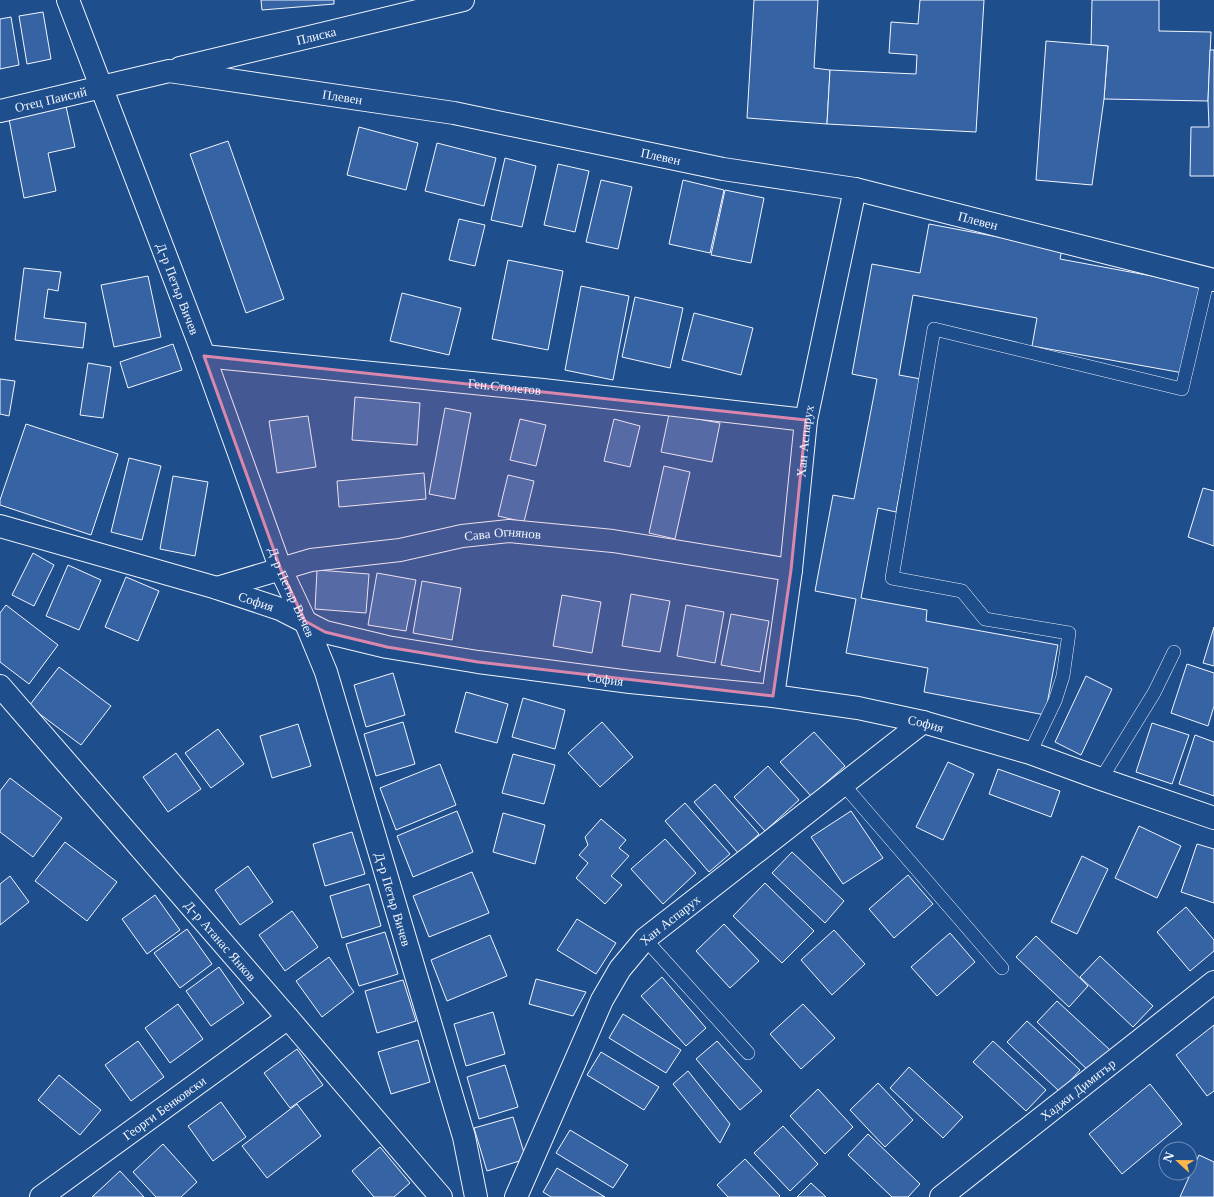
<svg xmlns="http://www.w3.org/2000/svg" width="1214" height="1197" font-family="'Libre Baskerville',serif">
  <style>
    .building { fill: #3563a3; stroke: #f2f6ff }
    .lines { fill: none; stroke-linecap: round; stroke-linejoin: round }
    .service-casing { stroke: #f2f6ff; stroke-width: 14 }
    .minor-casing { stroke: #f2f6ff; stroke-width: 24 }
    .service { stroke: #1f4e8c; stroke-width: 13 }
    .minor { stroke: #1f4e8c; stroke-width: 22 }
    .marked { fill: #da87ad; fill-opacity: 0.2; stroke: #da87ad; stroke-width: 3; stroke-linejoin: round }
    .labels { text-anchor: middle; stroke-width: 3; stroke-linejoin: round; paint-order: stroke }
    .street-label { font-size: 13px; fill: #f2f6ff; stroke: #1f4e8c }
  </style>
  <rect width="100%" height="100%" fill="#1f4e8c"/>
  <g class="building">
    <polygon points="261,0 334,0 334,4 262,10"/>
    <polygon points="754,0 818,0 814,68 830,70 827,124 747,118"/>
    <polygon points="920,0 984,0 976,132 827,124 830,70 916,74 917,55 889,53 891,22 918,24"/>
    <polygon points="1092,0 1159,0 1159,31 1211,32 1208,101 1104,99 1108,46 1091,46"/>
    <polygon points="43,12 51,59 27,64 19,16"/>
    <polygon points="11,17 19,65 0,69 0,19"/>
    <polygon points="1046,41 1108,46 1104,99 1092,185 1036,180"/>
    <polygon points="1210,50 1214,50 1214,176 1190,176 1191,127 1209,127 1208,101"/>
    <polygon points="65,102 75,147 48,153 56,191 24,198 8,114"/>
    <polygon points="359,127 418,143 406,190 347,175"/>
    <polygon points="228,141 284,299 246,313 190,154"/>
    <polygon points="437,143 496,158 484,206 425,191"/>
    <polygon points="505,158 536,166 522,227 491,220"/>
    <polygon points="558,164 589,171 575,232 544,225"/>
    <polygon points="601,180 632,187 618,249 586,242"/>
    <polygon points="683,180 724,190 710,253 669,244"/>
    <polygon points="725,190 764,198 751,263 711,255"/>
    <polygon points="459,219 485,225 475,266 449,260"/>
    <polygon points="929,224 1062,249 1060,259 1206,286 1189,374 1032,346 1037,318 913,295 899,375 921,379 896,512 878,508 861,598 927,610 926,621 1058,645 1045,715 924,692 928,668 846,653 856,599 815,591 833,495 854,499 877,379 852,374 872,264 920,273"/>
    <polygon points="508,260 563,271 548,350 492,339"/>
    <polygon points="24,268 61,272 58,291 48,289 44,318 86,323 83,348 15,340"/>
    <polygon points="148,276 161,337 114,347 101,285"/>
    <polygon points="581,286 629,296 613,380 565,370"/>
    <polygon points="402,293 461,308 449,355 390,341"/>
    <polygon points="635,297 683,308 670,368 622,357"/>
    <polygon points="694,313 753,328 741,375 682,360"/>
    <polygon points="173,344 182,370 128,388 120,362"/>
    <polygon points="88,363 111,367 103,418 80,415"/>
    <polygon points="0,379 15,381 9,416 0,414"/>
    <polygon points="355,397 420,403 417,445 352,440"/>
    <polygon points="445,408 471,413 455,499 429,494"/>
    <polygon points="669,414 720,423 712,462 661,452"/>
    <polygon points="308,416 316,467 277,473 269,421"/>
    <polygon points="520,419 546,425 536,466 510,460"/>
    <polygon points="614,419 640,426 630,467 604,461"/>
    <polygon points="26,424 118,454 91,535 0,505 0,500"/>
    <polygon points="129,458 161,466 142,540 111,532"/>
    <polygon points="664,466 690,472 675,539 649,533"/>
    <polygon points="424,473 426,499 339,507 337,481"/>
    <polygon points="508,475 534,481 524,522 498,516"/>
    <polygon points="173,476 208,482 195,556 160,549"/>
    <polygon points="1203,488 1214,491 1214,546 1188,537"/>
    <polygon points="33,553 54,565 34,606 12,595"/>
    <polygon points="68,565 101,580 79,630 46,616"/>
    <polygon points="317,570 369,574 366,613 315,609"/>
    <polygon points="377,573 416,580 406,631 368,625"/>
    <polygon points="126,577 159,591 138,641 105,627"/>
    <polygon points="422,581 461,588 452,640 413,633"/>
    <polygon points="631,594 670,601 660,652 622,646"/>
    <polygon points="562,595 601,602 592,653 553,646"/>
    <polygon points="6,605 58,645 29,684 0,662 0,613"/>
    <polygon points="686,605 724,612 715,663 677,656"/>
    <polygon points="731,614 769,621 760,672 721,665"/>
    <polygon points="1214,627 1214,666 1203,663"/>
    <polygon points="1187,664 1214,673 1214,706 1208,726 1171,713"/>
    <polygon points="59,667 111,706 81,745 29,706"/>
    <polygon points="393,673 405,715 366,727 354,685"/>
    <polygon points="1086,676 1112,689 1081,755 1055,742"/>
    <polygon points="466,692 508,704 497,743 455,732"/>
    <polygon points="523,698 565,710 555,749 512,737"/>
    <polygon points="403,722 415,764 376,776 364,734"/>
    <polygon points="602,722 633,757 600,787 568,753"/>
    <polygon points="1152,723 1189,735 1172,784 1136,772"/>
    <polygon points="298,724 311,766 272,778 260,736"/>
    <polygon points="218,729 244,764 211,788 185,753"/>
    <polygon points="814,732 845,766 811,796 780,762"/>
    <polygon points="1195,735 1214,742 1214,796 1179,784"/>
    <polygon points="176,753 201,789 168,812 143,777"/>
    <polygon points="513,754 555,765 544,804 502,793"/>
    <polygon points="948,762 974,774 943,840 916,827"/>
    <polygon points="440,764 456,805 396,830 380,788"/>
    <polygon points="768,766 799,800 765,831 734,797"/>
    <polygon points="998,769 1060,791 1051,817 989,794"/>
    <polygon points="10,778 62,818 33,857 0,832 0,791"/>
    <polygon points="715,784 759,834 738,853 694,802"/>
    <polygon points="685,803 730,854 709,872 665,821"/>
    <polygon points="457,811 473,852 413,877 397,836"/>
    <polygon points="851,811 883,858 843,884 811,837"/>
    <polygon points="503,813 545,825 535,864 493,852"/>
    <polygon points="601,819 626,840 619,848 629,856 611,876 622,885 605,904 576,878 588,863 579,855 588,845 585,837"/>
    <polygon points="1139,826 1181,846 1157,898 1115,878"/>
    <polygon points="352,832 365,874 325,886 313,844"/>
    <polygon points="665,839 696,873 663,904 631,869"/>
    <polygon points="65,842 117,882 87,921 35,881"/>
    <polygon points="1197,844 1214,849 1214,903 1181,892"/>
    <polygon points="792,852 844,901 825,923 772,873"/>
    <polygon points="1082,856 1108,869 1077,934 1051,922"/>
    <polygon points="248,866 273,902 240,925 215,890"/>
    <polygon points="472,872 489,913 429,937 413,896"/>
    <polygon points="908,875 933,904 894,938 869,909"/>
    <polygon points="10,876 29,902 0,925 0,884"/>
    <polygon points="765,883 814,931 782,963 733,916"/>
    <polygon points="369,884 381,926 342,938 330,896"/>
    <polygon points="155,895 180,930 147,954 122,919"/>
    <polygon points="1186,907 1214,940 1214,951 1190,971 1157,932"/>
    <polygon points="292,911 318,947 285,971 259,935"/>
    <polygon points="577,919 616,943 596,974 557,950"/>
    <polygon points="724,924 759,961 730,988 696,951"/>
    <polygon points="187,929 212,964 180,988 154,953"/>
    <polygon points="834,930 865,964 832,995 801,960"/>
    <polygon points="385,932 398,974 359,986 346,944"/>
    <polygon points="950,933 975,962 937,996 911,967"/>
    <polygon points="490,935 507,976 447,1001 431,960"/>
    <polygon points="1036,936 1088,986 1069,1007 1016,957"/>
    <polygon points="1100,956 1153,1006 1133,1027 1080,977"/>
    <polygon points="329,957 354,992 322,1017 296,981"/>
    <polygon points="219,967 244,1003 211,1026 186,991"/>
    <polygon points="662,977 706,1028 686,1046 641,996"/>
    <polygon points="536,979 586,992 573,1016 529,1004"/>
    <polygon points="403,980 416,1021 377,1033 365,991"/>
    <polygon points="1057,1001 1110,1050 1090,1072 1037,1022"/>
    <polygon points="178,1004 203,1039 170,1063 145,1028"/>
    <polygon points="803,1004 835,1038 801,1069 770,1034"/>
    <polygon points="493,1012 505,1054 466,1066 454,1024"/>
    <polygon points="623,1014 681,1050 666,1073 609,1038"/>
    <polygon points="1027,1021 1080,1070 1060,1092 1007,1042"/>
    <polygon points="1214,1025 1214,1091 1207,1096 1176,1055"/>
    <polygon points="418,1040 430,1082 391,1094 378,1052"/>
    <polygon points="138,1041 164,1077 131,1101 105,1065"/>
    <polygon points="717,1041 762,1091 740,1110 696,1059"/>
    <polygon points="993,1041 1046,1090 1026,1111 973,1062"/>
    <polygon points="297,1049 323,1085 290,1108 264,1073"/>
    <polygon points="601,1052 659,1087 644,1110 587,1075"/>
    <polygon points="505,1065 518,1107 479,1119 467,1077"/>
    <polygon points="909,1067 963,1117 943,1138 890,1088"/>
    <polygon points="688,1071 730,1124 720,1143 673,1084"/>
    <polygon points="59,1075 101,1110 80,1135 38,1100"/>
    <polygon points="878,1083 913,1120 885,1147 850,1110"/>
    <polygon points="1150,1084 1182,1124 1122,1174 1089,1134"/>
    <polygon points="818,1089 853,1127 825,1154 790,1116"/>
    <polygon points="221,1102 246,1137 213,1161 188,1126"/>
    <polygon points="297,1104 321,1136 267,1178 242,1146"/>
    <polygon points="513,1117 526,1159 487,1171 474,1128"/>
    <polygon points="783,1126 818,1164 790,1191 754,1153"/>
    <polygon points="570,1130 628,1165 613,1188 556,1153"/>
    <polygon points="868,1134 920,1184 908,1197 892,1197 848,1155"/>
    <polygon points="163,1144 197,1182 181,1197 156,1197 133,1172"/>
    <polygon points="380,1147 410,1183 394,1197 374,1197 352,1171"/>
    <polygon points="1199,1155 1214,1162 1214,1197 1180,1197"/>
    <polygon points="745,1159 780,1196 779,1197 728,1197 717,1185"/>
    <polygon points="557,1168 605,1197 551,1197 543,1192"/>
    <polygon points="120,1171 144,1197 92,1197"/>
    <polygon points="811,1183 826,1197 797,1197"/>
  </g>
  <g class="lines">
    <defs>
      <g id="service">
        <polyline points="1030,753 1055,701 1063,676 1069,633 985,619 962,591 892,578 934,329 1182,389 1208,278"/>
        <polyline points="1101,779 1154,693 1174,652"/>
        <polyline points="843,784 1002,968"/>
        <polyline points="645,939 748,1053"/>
      </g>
      <g id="minor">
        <path id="s1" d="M68,0l136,356 77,214 24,51 21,51 138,465 12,60"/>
        <path id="s2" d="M180,68l283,-68"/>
        <path id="s3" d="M0,111l169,-40 285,42 269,56 132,20 359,91"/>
        <path id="s4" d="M204,356l339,34 263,30"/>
        <path id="s5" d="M0,526l217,62 63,21 45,23 62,15 91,15 152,20 143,14 85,12 65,14 107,31 71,26 113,39"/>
        <path id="s6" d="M217,588l94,-28 89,-10 62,-14 47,-5 104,10 178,29"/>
        <path id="s7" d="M0,686l288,332 153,179"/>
        <path id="s8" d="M773,696l18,-126 15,-150 49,-231"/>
        <path id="s9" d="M41,1197l247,-179"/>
        <path id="s10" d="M516,1197l86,-197 18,-31 25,-30 278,-217"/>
        <path id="s11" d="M941,1197l273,-215"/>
      </g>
    </defs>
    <use href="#service" class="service-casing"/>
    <use href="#minor" class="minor-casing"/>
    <use href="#service" class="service"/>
    <use href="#minor" class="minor"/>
  </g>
  <path class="marked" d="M204,356l602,64 -15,150 -18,126 -295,-34 -91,-15 -62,-15 -20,-11 -24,-51z"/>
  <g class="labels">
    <g class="street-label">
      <text dy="5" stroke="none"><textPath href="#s2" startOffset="140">Плиска</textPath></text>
      <text dy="5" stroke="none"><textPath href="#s3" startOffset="349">Плевен</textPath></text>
      <text dy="5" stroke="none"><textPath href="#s3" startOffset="52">Отец Паисий</textPath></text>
      <text dy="5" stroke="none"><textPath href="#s3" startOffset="673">Плевен</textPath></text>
      <text dy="5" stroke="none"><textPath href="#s3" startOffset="997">Плевен</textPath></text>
      <text dy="5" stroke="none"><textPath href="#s1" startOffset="309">Д-р Петър Вичев</textPath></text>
      <text dy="5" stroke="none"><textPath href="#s4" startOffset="302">Ген.Столетов</textPath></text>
      <text dy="5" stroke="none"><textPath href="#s8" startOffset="257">Хан Аспарух</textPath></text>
      <text dy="5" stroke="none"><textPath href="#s6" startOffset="292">Сава Огнянов</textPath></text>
      <text dy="5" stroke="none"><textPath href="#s1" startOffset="633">Д-р Петър Вичев</textPath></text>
      <text dy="5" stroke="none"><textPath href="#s5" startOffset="267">София</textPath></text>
      <text dy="5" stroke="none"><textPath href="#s5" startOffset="627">София</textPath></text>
      <text dy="5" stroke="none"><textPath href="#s5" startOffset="951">София</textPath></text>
      <text dy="5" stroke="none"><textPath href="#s1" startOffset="957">Д-р Петър Вичев</textPath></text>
      <text dy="5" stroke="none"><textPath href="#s10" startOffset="321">Хан Аспарух</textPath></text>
      <text dy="5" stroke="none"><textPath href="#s7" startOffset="337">Д-р Атанас Янков</textPath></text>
      <text dy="5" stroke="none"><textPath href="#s11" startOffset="174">Хаджи Димитър</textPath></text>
      <text dy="5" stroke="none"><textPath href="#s9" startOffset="152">Георги Бенковски</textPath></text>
    </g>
  </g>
  <g transform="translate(1178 1161) rotate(292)"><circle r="19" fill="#1f4e8c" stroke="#7391ba"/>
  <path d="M0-3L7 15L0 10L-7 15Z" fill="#ffb74d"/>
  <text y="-6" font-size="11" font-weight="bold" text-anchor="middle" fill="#f2f6ff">N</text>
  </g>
</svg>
